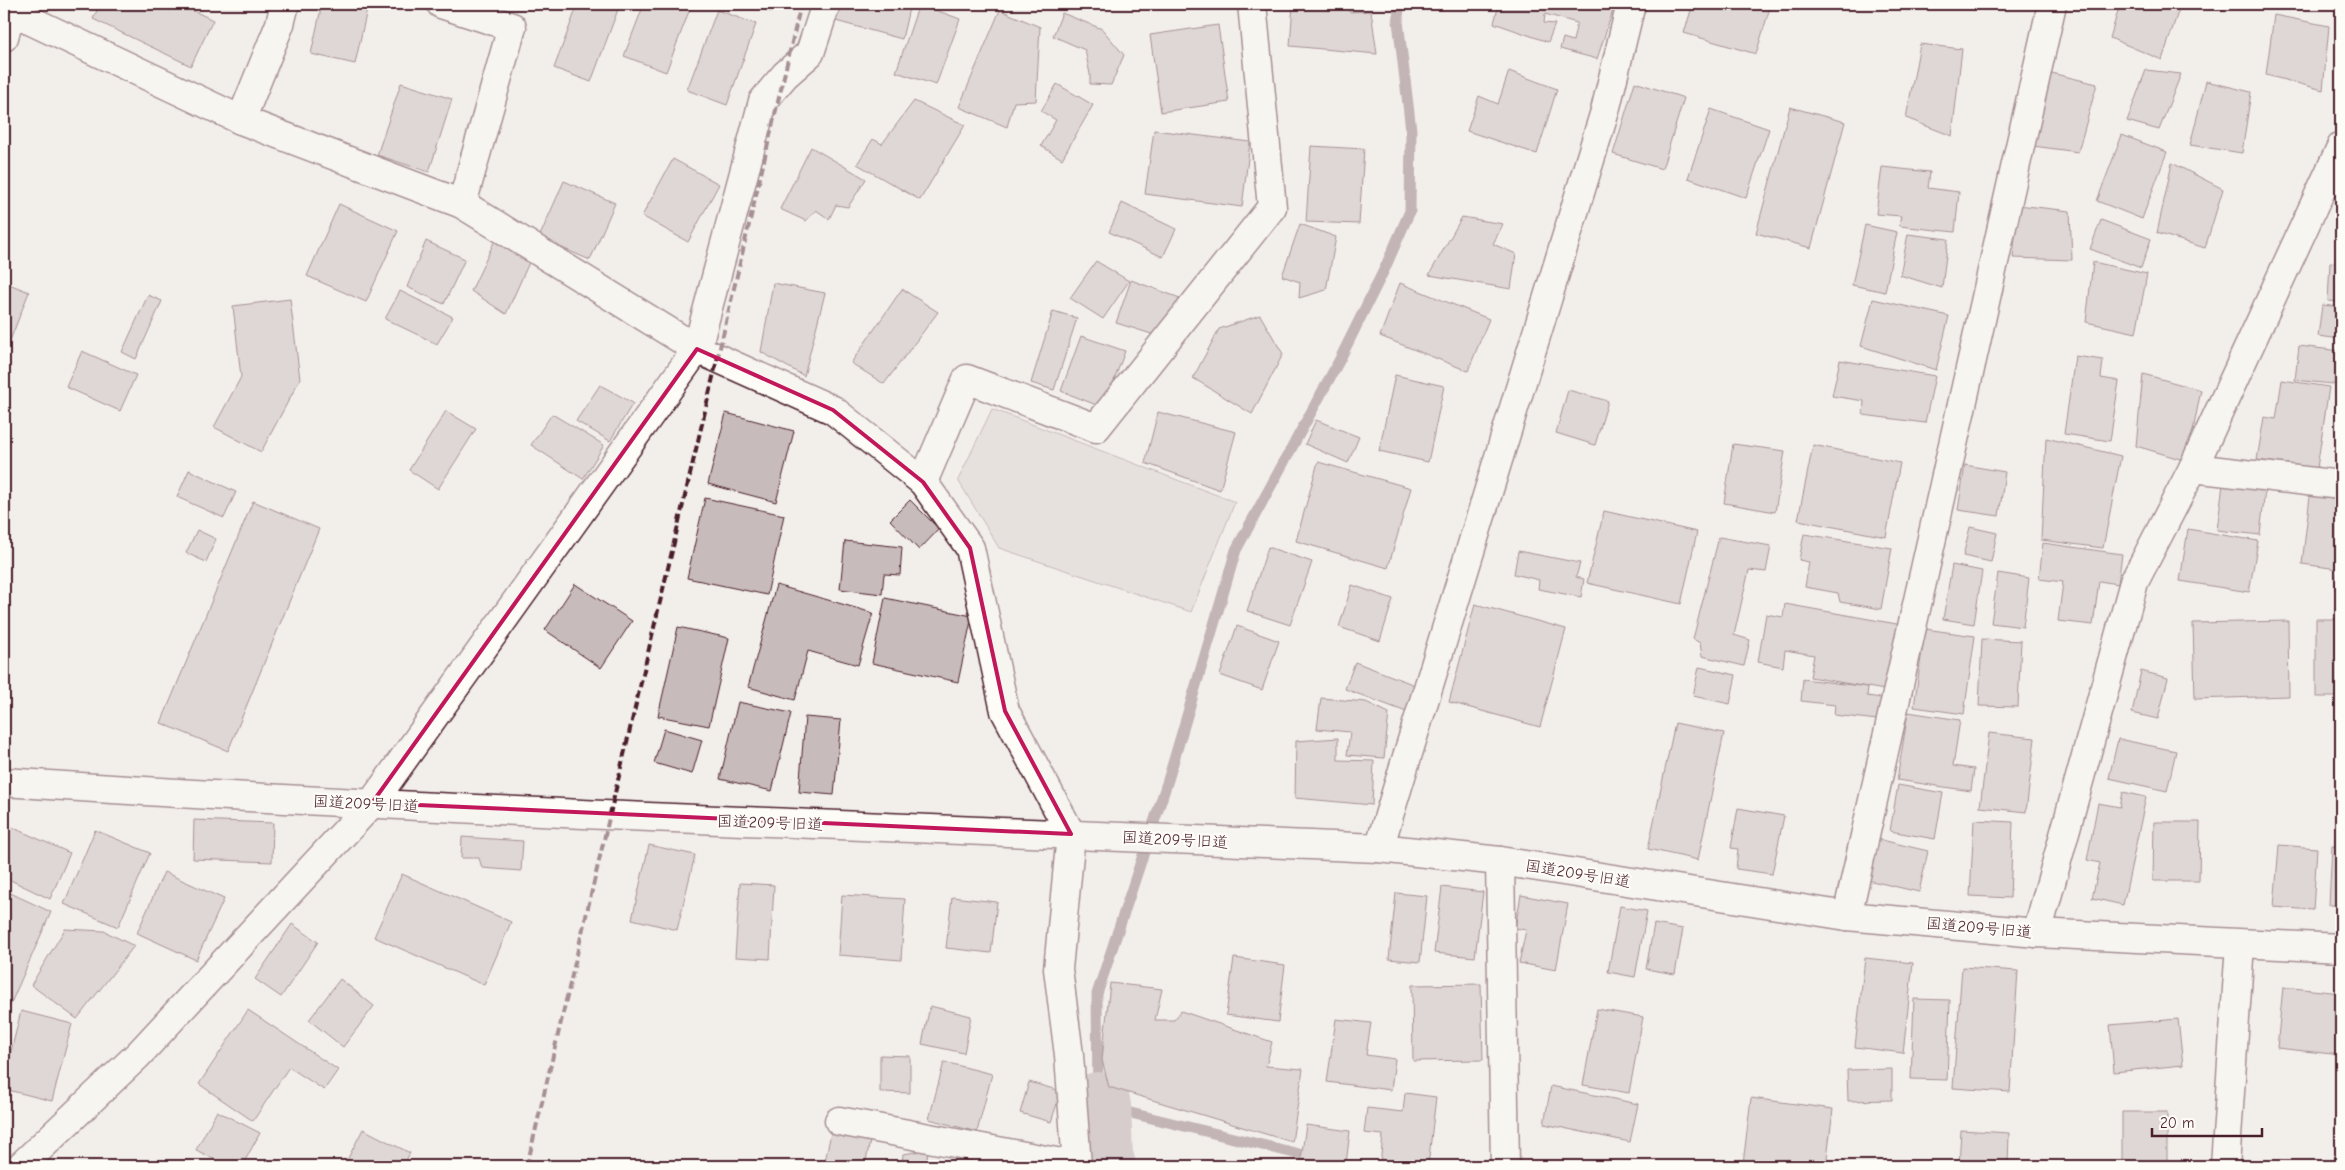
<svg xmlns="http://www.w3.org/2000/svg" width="2345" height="1170" font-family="'Comic Neue','Klee One',sans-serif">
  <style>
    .green { fill: #d9d0cf; stroke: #92787d }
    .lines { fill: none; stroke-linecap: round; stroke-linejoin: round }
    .stream { stroke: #8b6f75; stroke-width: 11 }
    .river { stroke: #b7a5a6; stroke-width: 66 }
    .building { fill: #c8bbbb; stroke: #4a1f2b }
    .street-casing { stroke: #4a1f2b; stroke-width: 31 }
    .secondary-casing { stroke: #4a1f2b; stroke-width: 31 }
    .street { stroke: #fdfcf7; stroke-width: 28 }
    .secondary { stroke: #fdfcf7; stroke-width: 28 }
    .rail { stroke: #4a1f2b; stroke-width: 4; stroke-dasharray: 8 4; stroke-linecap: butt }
    .marked { fill: none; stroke: #c2185b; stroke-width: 4; stroke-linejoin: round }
    .labels { text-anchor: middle; stroke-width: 4.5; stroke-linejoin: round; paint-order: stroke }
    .street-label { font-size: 16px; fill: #4a1f2b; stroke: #fdfcf7 }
  </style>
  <rect width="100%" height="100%" fill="#f2efeb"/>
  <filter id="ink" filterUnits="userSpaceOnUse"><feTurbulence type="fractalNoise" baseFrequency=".02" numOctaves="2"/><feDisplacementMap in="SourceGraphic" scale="10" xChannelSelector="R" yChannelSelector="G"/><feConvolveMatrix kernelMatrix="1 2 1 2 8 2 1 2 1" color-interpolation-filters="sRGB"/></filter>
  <g filter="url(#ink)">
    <polygon class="green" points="992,409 1235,502 1191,612 999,548 958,480"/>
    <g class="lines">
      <polyline class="stream" points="1348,1166 1098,1105 1097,994 1168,780 1236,550 1339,361 1385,268 1410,211 1411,130 1398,21 1399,4"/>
      <polyline class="river" points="1098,1105 1100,1156 1103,1166"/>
    </g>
    <g class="building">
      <polygon points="100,4 179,4 213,20 191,66 93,19"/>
      <polygon points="322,4 368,5 355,64 311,54"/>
      <polygon points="578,4 620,4 591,82 554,68"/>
      <polygon points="644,4 691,6 666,72 624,56"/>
      <polygon points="752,4 775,4 771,12"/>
      <polygon points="838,4 910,4 902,39 832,20"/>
      <polygon points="919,4 960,19 936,85 896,72"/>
      <polygon points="1293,4 1350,4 1349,12 1371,11 1377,54 1290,46"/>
      <polygon points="1499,4 1615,4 1597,59 1560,49 1563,38 1573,41 1577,23 1545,14 1544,23 1555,24 1548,42 1494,23"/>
      <polygon points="1693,4 1771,4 1756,54 1684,33"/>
      <polygon points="2120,4 2166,4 2179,9 2162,60 2110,38"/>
      <polygon points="2197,4 2225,4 2224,11 2197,7"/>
      <polygon points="717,10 756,24 727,105 687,90"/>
      <polygon points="1000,10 1040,27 1036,101 1014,102 1007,127 959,107"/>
      <polygon points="1062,13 1102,29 1124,55 1111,85 1090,84 1090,74 1085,50 1053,36"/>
      <polygon points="2274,15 2329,26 2323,90 2266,75"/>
      <polygon points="1218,25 1229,102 1161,112 1150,35"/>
      <polygon points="1920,44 1962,49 1952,136 1906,118"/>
      <polygon points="2146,70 2181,74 2159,130 2127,121"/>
      <polygon points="1509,71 1557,89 1537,154 1467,131 1479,96 1498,104"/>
      <polygon points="2047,72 2097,84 2078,152 2033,146"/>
      <polygon points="2206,81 2251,92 2242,153 2190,145"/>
      <polygon points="1635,82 1684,98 1662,169 1613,154"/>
      <polygon points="401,83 452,99 429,172 377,155"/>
      <polygon points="1057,84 1093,105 1062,159 1041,146 1056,120 1041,111"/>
      <polygon points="914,101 965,125 920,200 857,164 873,139 882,144"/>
      <polygon points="1790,107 1845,122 1811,248 1756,233"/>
      <polygon points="1711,109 1769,129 1746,198 1688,178"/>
      <polygon points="1154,130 1250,142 1242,207 1145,194"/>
      <polygon points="2122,135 2167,152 2142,219 2097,201"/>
      <polygon points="1311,146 1364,149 1359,224 1306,222"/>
      <polygon points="811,147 866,179 848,207 836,205 829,219 816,210 806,221 780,209"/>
      <polygon points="673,159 719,184 688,242 642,216"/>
      <polygon points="2172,163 2223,189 2205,248 2157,233"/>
      <polygon points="1882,167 1930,172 1928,188 1959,192 1955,232 1899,226 1901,216 1876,214"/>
      <polygon points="564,181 615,203 590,260 539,238"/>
      <polygon points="1122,203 1176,229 1163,257 1109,232"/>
      <polygon points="339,204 398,231 366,302 307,276"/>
      <polygon points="2018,205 2070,211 2072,260 2013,258"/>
      <polygon points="1462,217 1503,224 1493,244 1516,254 1511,289 1429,275"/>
      <polygon points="2101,220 2151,239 2141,268 2090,249"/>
      <polygon points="1300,224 1336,237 1326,290 1299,298 1300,282 1282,276"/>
      <polygon points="1865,225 1897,232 1885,292 1852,285"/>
      <polygon points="1908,234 1948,239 1942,288 1900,275"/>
      <polygon points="497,236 531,258 506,314 471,291"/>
      <polygon points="426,241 465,259 444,304 407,287"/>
      <polygon points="1096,261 1129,281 1103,319 1070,298"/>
      <polygon points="2093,262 2147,274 2136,333 2086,322"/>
      <polygon points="2330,262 2341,263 2341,302 2328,301"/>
      <polygon points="1131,280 1180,298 1155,335 1116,323"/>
      <polygon points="4,282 29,292 4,356"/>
      <polygon points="773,283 825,293 804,376 761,352"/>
      <polygon points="1400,283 1489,319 1468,371 1380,336"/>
      <polygon points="902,289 938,312 884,384 851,363"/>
      <polygon points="400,291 453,317 437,344 385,319"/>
      <polygon points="148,295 162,301 136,359 122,352"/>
      <polygon points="290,299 300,379 261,452 214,427 241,377 233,306"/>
      <polygon points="1873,299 1949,316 1936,370 1861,346"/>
      <polygon points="2322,305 2341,307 2341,339 2318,336"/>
      <polygon points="1053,311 1077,318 1054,390 1031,383"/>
      <polygon points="1260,315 1283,354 1252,414 1193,378 1219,329"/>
      <polygon points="1081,336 1125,351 1104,408 1061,391"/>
      <polygon points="2299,346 2341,351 2341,385 2295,380"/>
      <polygon points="82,351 136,375 120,411 66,387"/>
      <polygon points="2075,356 2103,360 2101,378 2119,381 2110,441 2064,434"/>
      <polygon points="1840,360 1935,376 1925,423 1863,415 1864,401 1832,396"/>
      <polygon points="2143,374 2201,390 2187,461 2136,446"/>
      <polygon points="1395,375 1444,386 1428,462 1379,451"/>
      <polygon points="2282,380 2329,387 2317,468 2257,460 2264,417 2276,419"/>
      <polygon points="600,385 633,403 610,441 576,421"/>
      <polygon points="1568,390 1608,401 1595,445 1556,433"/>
      <polygon points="446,411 476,429 438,489 409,470"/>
      <polygon points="1158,412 1236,432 1220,490 1145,463"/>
      <polygon points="726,413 794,431 776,502 708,484"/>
      <polygon points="552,414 604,445 583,479 531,445"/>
      <polygon points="1316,420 1359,437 1348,463 1305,444"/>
      <polygon points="2046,438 2121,456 2103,548 2041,540"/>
      <polygon points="1733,444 1785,451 1775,512 1724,503"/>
      <polygon points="1813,445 1900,463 1886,537 1798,520"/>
      <polygon points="1318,462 1411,488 1388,568 1296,541"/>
      <polygon points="1965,465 2005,472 1999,516 1958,510"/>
      <polygon points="189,470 236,492 224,518 177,497"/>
      <polygon points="2223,484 2265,489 2260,535 2217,530"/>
      <polygon points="2310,496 2341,500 2341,590 2335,590 2338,569 2302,564"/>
      <polygon points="705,498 784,515 767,595 687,578"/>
      <polygon points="910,500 939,529 919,550 890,520"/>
      <polygon points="253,501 319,529 228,751 161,723"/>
      <polygon points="1604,511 1697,532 1681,604 1587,583"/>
      <polygon points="1970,527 1997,533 1991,562 1963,556"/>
      <polygon points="2188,529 2258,541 2249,592 2180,581"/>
      <polygon points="197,530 216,539 206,562 186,553"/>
      <polygon points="1804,534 1892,548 1881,609 1840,602 1838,593 1805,587 1809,562 1799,560"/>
      <polygon points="1719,537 1771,546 1766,572 1749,570 1734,635 1750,640 1744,666 1702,656 1700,643 1693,639"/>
      <polygon points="845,541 902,547 900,575 884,574 882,594 840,589"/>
      <polygon points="2043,543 2122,554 2118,584 2099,581 2093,625 2058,621 2063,582 2039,579"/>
      <polygon points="1268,547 1312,562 1290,625 1247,611"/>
      <polygon points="1518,551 1580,563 1576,577 1584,579 1581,597 1538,589 1539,580 1514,574"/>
      <polygon points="1952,565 1982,571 1974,624 1943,619"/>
      <polygon points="1998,573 2029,578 2023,627 1991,623"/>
      <polygon points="575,584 632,621 601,668 545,630"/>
      <polygon points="776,585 873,613 858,665 808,651 795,700 748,687"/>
      <polygon points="1352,585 1393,599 1380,641 1339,627"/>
      <polygon points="885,598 972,616 958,682 872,663"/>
      <polygon points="1475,604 1566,629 1540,727 1449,702"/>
      <polygon points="1785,604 1908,626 1896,692 1810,677 1814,655 1785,650 1783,667 1758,662 1766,614 1783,617"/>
      <rect x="2316" y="619" width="25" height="78"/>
      <polygon points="2288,621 2289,696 2195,699 2193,623"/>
      <polygon points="1237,626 1279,641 1262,690 1220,675"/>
      <polygon points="678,627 729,638 709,726 658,716"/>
      <polygon points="1925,629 1975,636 1964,714 1914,707"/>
      <polygon points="1982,639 2021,641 2018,707 1979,706"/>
      <polygon points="1355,662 1420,687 1409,713 1345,689"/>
      <polygon points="1699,667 1736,675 1730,704 1693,696"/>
      <polygon points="2141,671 2168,678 2158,719 2132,713"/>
      <polygon points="1803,679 1868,687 1867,696 1889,699 1886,721 1834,715 1835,705 1801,701"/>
      <polygon points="1321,698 1366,702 1389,713 1384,758 1347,755 1350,732 1317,729"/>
      <polygon points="738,702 791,713 772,791 720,779"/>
      <polygon points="1908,712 1960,720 1953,766 1974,769 1971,791 1897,780"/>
      <polygon points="805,717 841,720 834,795 799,792"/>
      <polygon points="1675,723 1724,733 1698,860 1648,849"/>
      <polygon points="664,729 702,740 692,774 654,763"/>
      <polygon points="1989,733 2035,738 2026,812 1980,807"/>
      <polygon points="1338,738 1338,760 1374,761 1372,805 1295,798 1296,741"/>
      <polygon points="2118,739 2176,751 2167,791 2109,778"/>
      <polygon points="1898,785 1943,793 1935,839 1890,831"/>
      <polygon points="2123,792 2146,797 2123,905 2092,898 2100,863 2087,860 2098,803 2120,807"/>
      <polygon points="1738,808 1784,816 1772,874 1736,869 1738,849 1731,848"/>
      <polygon points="194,820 273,823 272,862 193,859"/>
      <polygon points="1974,820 2013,822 2010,898 1970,896"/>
      <polygon points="2154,822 2200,822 2199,881 2153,881"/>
      <polygon points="7,825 70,853 50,899 4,877 4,832"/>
      <polygon points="95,830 150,853 118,927 64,904"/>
      <polygon points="462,837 523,841 521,871 482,868 479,858 461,858"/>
      <polygon points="1873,838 1928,851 1919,892 1863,879"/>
      <polygon points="649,845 695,855 677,930 632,919"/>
      <polygon points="2279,845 2317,848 2313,910 2274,907"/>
      <polygon points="2332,846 2341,846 2341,905 2329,905"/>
      <polygon points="164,872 224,899 196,960 137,933"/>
      <polygon points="402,874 511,922 484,985 374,937"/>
      <polygon points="740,883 774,885 770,959 735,957"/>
      <polygon points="1442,887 1483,892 1475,957 1434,953"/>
      <polygon points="4,890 51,912 4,1019"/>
      <polygon points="1396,893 1427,896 1420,962 1389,959"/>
      <polygon points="842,895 905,899 901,960 838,955"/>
      <polygon points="1521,895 1568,904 1556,970 1519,963 1526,930 1515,928"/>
      <polygon points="952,897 997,902 991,953 946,948"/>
      <polygon points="1620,906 1647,911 1635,977 1608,972"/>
      <polygon points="292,924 318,942 281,997 255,979"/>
      <polygon points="1654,924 1683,929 1675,974 1646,969"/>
      <polygon points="65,929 104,931 134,946 77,1019 31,985"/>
      <polygon points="1234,958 1285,965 1278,1022 1226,1015"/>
      <polygon points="1865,958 1913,963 1903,1053 1855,1047"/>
      <polygon points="1962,967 2018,971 2010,1092 1953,1088"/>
      <polygon points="340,979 374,1006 343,1047 309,1020"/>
      <polygon points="1110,983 1162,989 1155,1020 1174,1020 1181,1011 1272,1042 1266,1066 1303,1069 1292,1142 1109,1087 1102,1060"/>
      <polygon points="1481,984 1483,1060 1413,1061 1412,985"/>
      <polygon points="2283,987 2341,993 2341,1055 2277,1048"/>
      <polygon points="1914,999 1950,1000 1947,1080 1911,1079"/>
      <polygon points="930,1006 971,1016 964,1053 922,1044"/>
      <polygon points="1597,1009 1643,1017 1629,1093 1583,1085"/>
      <polygon points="248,1010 338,1070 324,1090 289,1067 253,1121 199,1084"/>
      <polygon points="21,1011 72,1024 52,1101 4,1089 4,1080"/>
      <polygon points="1336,1019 1371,1023 1366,1055 1395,1059 1391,1090 1327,1082"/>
      <polygon points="2178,1019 2183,1065 2114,1072 2110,1025"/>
      <polygon points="880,1055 910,1056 910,1093 880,1092"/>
      <polygon points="944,1062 992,1074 977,1132 929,1119"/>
      <polygon points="1892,1069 1892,1100 1848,1101 1847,1070"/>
      <polygon points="1029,1082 1061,1091 1051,1122 1020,1113"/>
      <polygon points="1551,1086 1638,1104 1630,1142 1544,1124"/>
      <polygon points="1405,1093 1436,1097 1428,1166 1380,1166 1383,1135 1364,1133 1367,1108 1403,1112"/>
      <polygon points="1751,1098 1833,1109 1826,1166 1743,1164"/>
      <polygon points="217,1111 260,1133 242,1166 227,1166 196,1150"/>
      <rect x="2122" y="1112" width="45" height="54"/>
      <polygon points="1306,1125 1350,1131 1346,1164 1301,1159"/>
      <polygon points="363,1129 410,1153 403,1166 344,1166"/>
      <polygon points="1961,1130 2009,1133 2008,1166 1959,1166"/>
      <polygon points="831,1133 870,1141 865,1166 824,1166"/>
      <polygon points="928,1150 926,1166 902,1166 903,1154"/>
    </g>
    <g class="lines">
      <defs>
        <g id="street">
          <polyline points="441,4 512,27 462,204"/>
          <polyline points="4,8 241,120 462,204 697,349 833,410 923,482 970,548 1005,711 1071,834 1058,969 1069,1055 1077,1166"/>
          <polyline points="4,37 13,4"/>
          <polyline points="241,120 280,24 285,4"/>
          <polyline points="2193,468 2341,485"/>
          <polyline points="923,482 967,379 1096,428 1272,207 1252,4"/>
          <polyline points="1379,848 1605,111 1631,4"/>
          <polyline points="1500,861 1505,1166"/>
          <polyline points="1847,916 2052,4"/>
          <polyline points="2037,933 2134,582 2193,468 2341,147"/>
          <polyline points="839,1121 1077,1166"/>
          <polyline points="21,1166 138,1055 372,803 697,349 763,101 785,75 810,53 826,4"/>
          <polyline points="2225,1166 2240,944"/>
        </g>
        <path id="secondary" d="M4,782c458,31 916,45 1375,66l121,13 347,55 190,17 304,15"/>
      </defs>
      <use href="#street" class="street-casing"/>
      <use href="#secondary" class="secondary-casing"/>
      <use href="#street" class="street"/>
      <use href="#secondary" class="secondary"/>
      <polyline class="rail" points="527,1166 801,4"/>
    </g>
  </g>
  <path d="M0 0H2345V1170H0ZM697,349l136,61 90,72 47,66 35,163 66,123 -699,-31z" fill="#f2efeb" fill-opacity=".55" fill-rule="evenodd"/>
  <path class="marked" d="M697,349l136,61 90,72 47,66 35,163 66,123 -699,-31z"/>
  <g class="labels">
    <g class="street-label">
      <text transform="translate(366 803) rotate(3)" y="6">国道209号旧道</text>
      <text transform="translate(770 822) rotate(2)" y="6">国道209号旧道</text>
      <text transform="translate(1175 839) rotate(3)" y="6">国道209号旧道</text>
      <text transform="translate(1578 873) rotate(9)" y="6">国道209号旧道</text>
      <text transform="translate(1979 927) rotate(5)" y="6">国道209号旧道</text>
    </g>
  </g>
  <rect width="2345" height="1170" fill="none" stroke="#fdfcf7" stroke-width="20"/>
  <rect x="10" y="10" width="2325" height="1150" fill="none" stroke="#4a1f2b" stroke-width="2" filter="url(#ink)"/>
  <path d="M2152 1128v8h110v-8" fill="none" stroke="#4a1f2b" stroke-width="2.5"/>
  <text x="2160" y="1128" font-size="15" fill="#4a1f2b" stroke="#fdfcf7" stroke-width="4" paint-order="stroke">20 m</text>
</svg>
